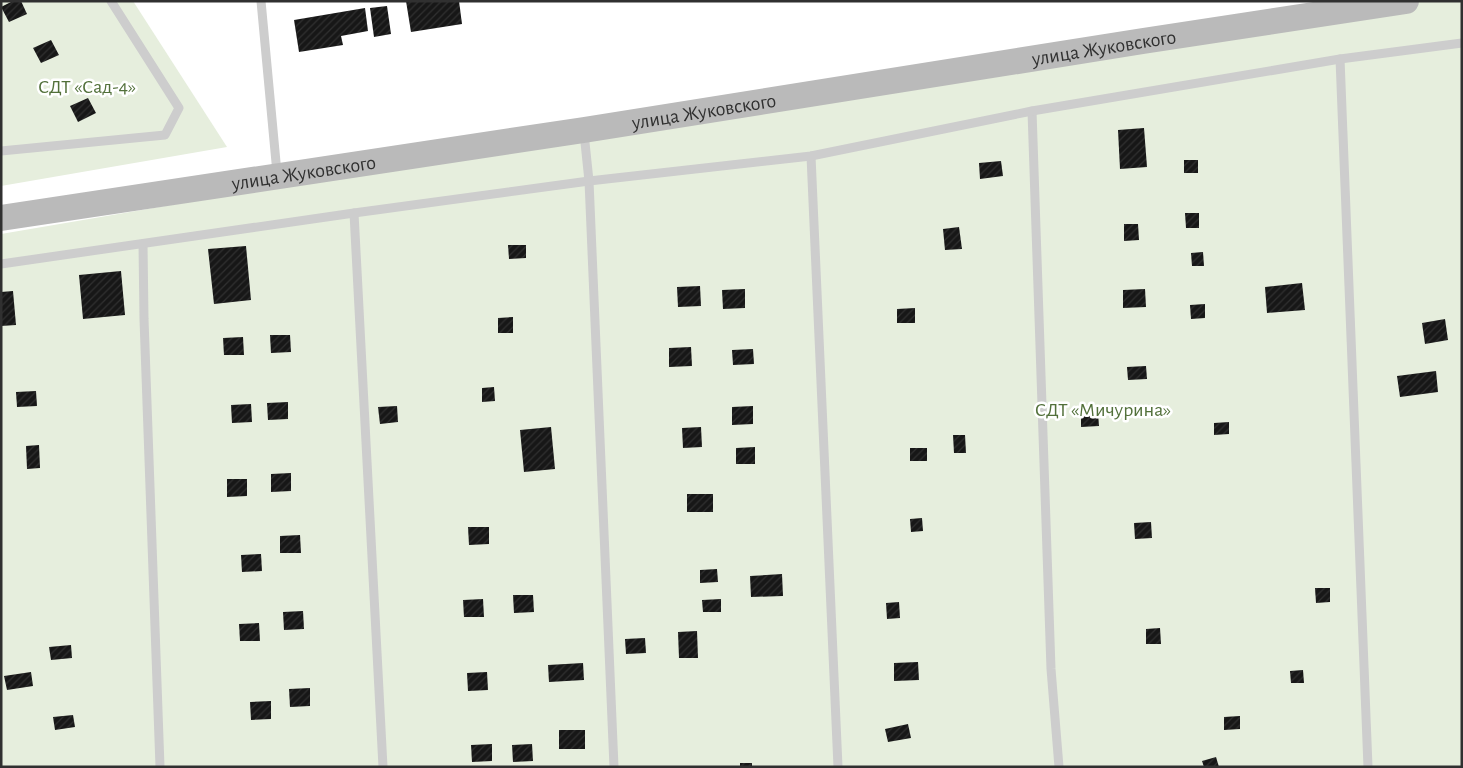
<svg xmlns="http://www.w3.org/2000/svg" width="1463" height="768" font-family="'Alegreya Sans',sans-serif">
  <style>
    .garden { fill: #e6eedd }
    .building { fill: url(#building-hatch) }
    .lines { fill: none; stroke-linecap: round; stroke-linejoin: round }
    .service { stroke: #cdcdcd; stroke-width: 9 }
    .secondary { stroke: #bababa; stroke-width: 26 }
    .labels { text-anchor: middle; stroke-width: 5; stroke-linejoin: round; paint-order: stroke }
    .street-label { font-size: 20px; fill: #303030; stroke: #fff }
    .park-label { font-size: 20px; fill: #52703a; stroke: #fff }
  </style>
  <defs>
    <pattern id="building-hatch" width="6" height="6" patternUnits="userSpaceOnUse" patternTransform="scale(1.25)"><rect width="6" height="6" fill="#171717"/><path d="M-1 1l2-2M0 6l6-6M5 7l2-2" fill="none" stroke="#303030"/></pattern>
  </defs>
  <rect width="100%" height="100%" fill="#fff"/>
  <g class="garden">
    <polygon points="1,1 133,1 227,147 1,186"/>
    <polygon points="1366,1 1462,1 1462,767 1,767 1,234"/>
  </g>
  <g class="building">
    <polygon points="13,1 21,1 27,14 9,22 1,7"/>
    <polygon points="406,1 459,1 462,24 411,32"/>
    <polygon points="387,6 391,34 374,37 370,8"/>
    <polygon points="365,8 368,31 341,36 343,45 299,52 294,20"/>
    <polygon points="51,40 59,55 41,63 33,48"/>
    <polygon points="88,98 96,113 78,122 70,106"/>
    <polygon points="1144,128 1147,167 1120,169 1118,130"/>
    <rect x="1184" y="160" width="14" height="13"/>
    <polygon points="1001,161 1003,176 980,179 979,163"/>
    <polygon points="1185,213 1199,213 1199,228 1186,228"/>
    <polygon points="1124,224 1138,224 1139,240 1124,241"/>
    <polygon points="959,227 962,249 945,250 943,229"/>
    <polygon points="508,245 526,245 526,258 509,259"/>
    <polygon points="246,246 251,300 214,304 208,249"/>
    <polygon points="1203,252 1204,266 1192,266 1191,253"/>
    <polygon points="121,271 125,315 83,319 79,275"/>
    <polygon points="1302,283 1305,310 1267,313 1265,287"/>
    <polygon points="700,286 701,306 678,307 677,287"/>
    <polygon points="745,289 745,308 723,309 722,290"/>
    <polygon points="1145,289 1146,307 1123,308 1123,290"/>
    <polygon points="13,291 16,325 1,326 1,292"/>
    <polygon points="1205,304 1205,318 1191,319 1190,305"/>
    <polygon points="915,308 915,323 897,323 897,309"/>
    <polygon points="513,317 513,333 498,333 498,318"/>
    <polygon points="1445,319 1448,340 1425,344 1422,323"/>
    <polygon points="270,335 290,335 291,352 271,353"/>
    <polygon points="243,337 244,355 224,355 223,338"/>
    <polygon points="691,347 692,366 669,367 669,348"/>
    <polygon points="753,349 754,364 733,365 732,350"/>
    <polygon points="1146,366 1147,379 1128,380 1127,367"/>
    <polygon points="1436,371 1438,392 1400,397 1397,376"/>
    <polygon points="494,387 495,401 482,402 482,388"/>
    <polygon points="36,391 37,406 17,407 16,392"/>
    <polygon points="288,402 288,419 268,420 267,403"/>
    <polygon points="251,404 252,422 232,423 231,405"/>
    <polygon points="397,406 398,422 380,424 378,407"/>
    <polygon points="753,406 753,424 732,425 732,407"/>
    <polygon points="1098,413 1099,426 1081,427 1081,414"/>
    <polygon points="1229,422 1229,434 1214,435 1214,423"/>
    <polygon points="551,427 555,469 524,472 520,430"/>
    <polygon points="701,427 702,447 683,448 682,428"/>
    <polygon points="953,435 965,435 966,453 954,453"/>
    <polygon points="39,445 40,468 27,469 26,446"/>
    <polygon points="755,447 755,464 736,464 736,448"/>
    <rect x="910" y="448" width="17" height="13"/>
    <polygon points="291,473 291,491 271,492 271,474"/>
    <polygon points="227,479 247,479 247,496 227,497"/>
    <rect x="687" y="494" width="26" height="18"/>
    <polygon points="922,518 923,531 911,532 910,519"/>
    <polygon points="1151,522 1152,538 1135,539 1134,523"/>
    <polygon points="468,527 489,527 489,544 469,545"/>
    <polygon points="300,535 301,553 280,553 280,536"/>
    <polygon points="261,554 262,571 242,572 241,555"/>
    <polygon points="717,569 718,582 700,583 700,570"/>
    <polygon points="782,574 783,596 751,597 750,576"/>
    <polygon points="1315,588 1330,588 1330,602 1316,603"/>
    <polygon points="513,595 533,595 534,612 514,613"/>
    <polygon points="483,599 484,617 464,617 463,600"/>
    <polygon points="721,599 721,612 703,612 702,600"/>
    <polygon points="899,602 900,618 887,619 886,603"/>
    <polygon points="303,611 304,629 284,630 283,612"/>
    <polygon points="259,623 260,641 240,641 239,624"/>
    <polygon points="1160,628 1161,644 1146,644 1146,629"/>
    <polygon points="697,631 698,658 679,658 678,632"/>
    <polygon points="645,638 646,653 626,654 625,639"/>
    <polygon points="71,645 72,658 51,660 49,647"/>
    <polygon points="918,662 919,680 894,681 894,663"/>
    <polygon points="583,663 584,680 549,682 548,665"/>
    <polygon points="1303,670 1304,683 1291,683 1290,671"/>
    <polygon points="31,672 33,686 7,690 4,676"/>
    <polygon points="487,672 488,690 468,691 467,673"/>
    <polygon points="310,688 310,706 290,707 289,689"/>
    <polygon points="271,701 271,719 251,720 250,702"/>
    <polygon points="73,715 75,727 55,730 53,717"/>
    <polygon points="1240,716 1240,729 1224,730 1224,717"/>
    <polygon points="908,724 911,738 888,742 885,729"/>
    <rect x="559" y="730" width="26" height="19"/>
    <polygon points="492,744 492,761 472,762 471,745"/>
    <polygon points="532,744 533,761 513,762 512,745"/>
    <polygon points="1216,757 1219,767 1204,767 1202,761"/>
    <rect x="740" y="763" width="12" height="4"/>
  </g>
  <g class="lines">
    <g class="service">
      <polyline points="261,1 277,173"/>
      <polyline points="1340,59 1368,767"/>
      <polyline points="1032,111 1051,669 1059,767"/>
      <polyline points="584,133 589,181 614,767"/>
      <polyline points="1,151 165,135 179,108 111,1"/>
      <polyline points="811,156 838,767"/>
      <polyline points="354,213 383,767"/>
      <polyline points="143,244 144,319 160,767"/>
      <polyline points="1,264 354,213 589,181 811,156 1032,111 1340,59 1462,43"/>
    </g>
    <path class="secondary" id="s1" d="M1,218l583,-88 559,-89 263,-40"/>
  </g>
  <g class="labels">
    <g class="street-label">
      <text dy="7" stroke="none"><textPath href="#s1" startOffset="1116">улица Жуковского</textPath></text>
      <text dy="7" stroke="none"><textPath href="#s1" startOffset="711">улица Жуковского</textPath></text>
      <text dy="7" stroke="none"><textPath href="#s1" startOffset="306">улица Жуковского</textPath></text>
    </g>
    <g class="park-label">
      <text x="87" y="93">СДТ «Сад-4»</text>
      <text x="1103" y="416">СДТ «Мичурина»</text>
    </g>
  </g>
  <rect width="1463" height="768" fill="none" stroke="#303030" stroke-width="5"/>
</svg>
